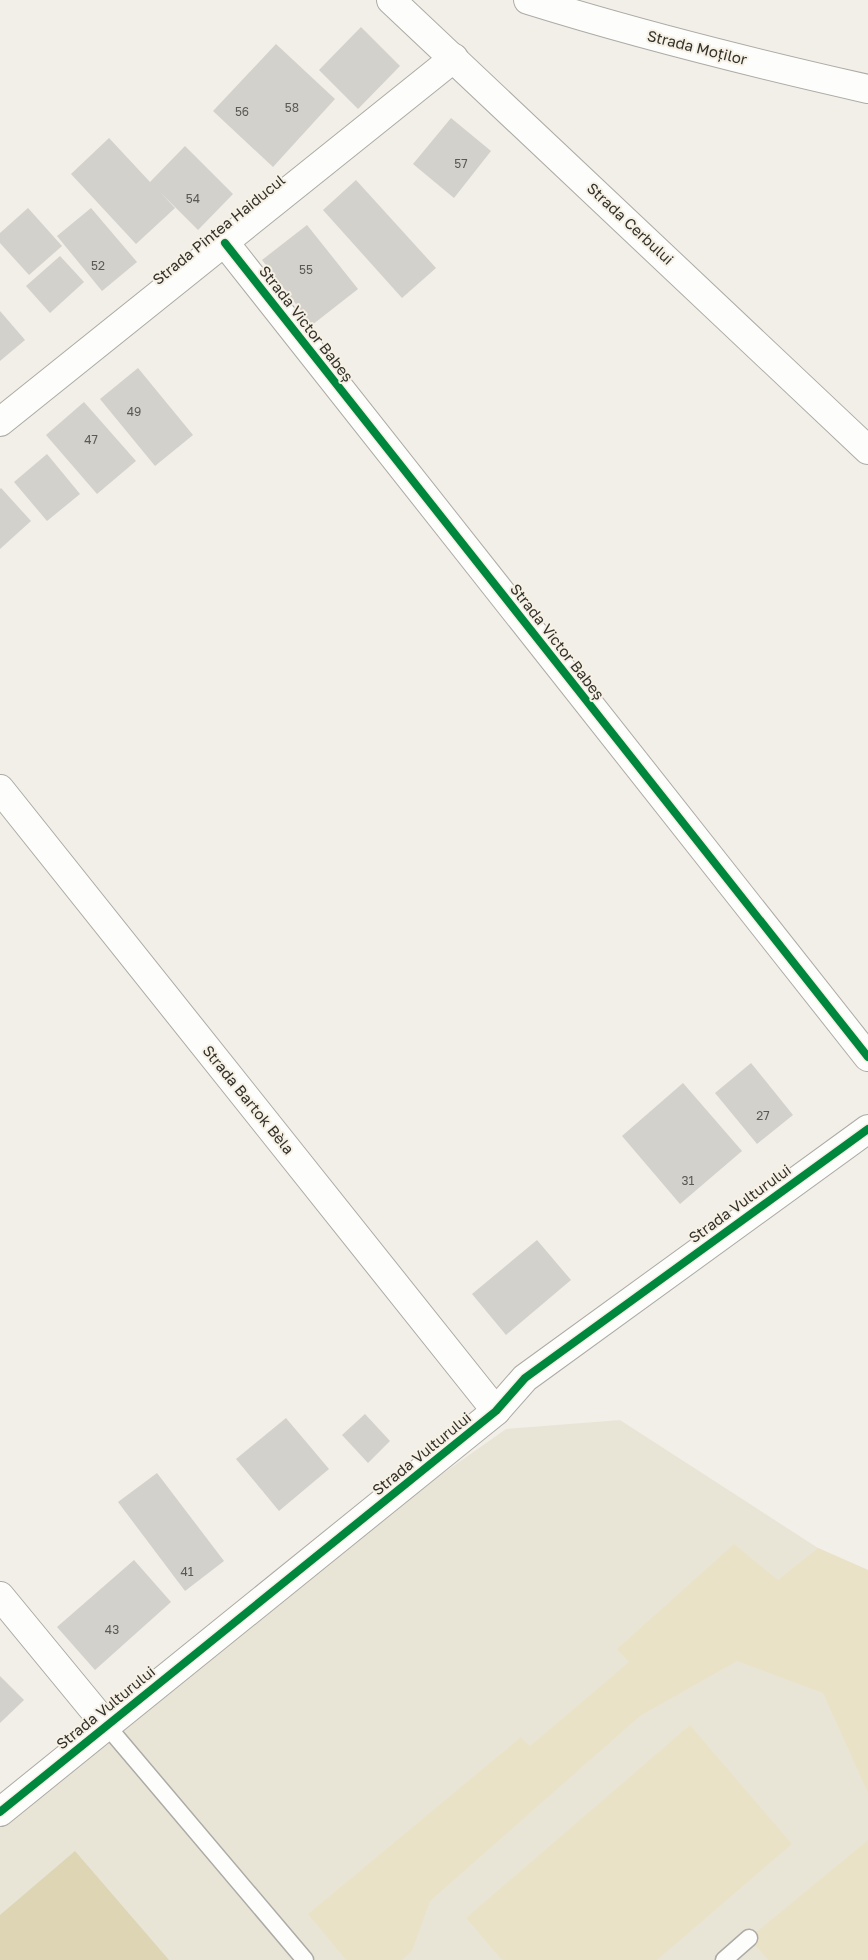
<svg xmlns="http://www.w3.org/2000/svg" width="868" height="1960" font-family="'Golos Text',sans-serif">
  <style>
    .built { fill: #e9e5d6 }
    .green { fill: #eae2c6 }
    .forest { fill: #ded5b5 }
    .building { fill: #d3d1cc }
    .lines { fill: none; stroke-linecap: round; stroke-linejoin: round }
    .service-casing { stroke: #adaba5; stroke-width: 19 }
    .minor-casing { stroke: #adaba5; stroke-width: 30 }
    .tertiary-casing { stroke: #adaba5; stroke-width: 30 }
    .service { stroke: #fdfdfc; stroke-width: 16 }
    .minor { stroke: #fdfdfc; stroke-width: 28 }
    .tertiary { stroke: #fdfdfc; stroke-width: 28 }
    .cycleway-casing { stroke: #f6f1e4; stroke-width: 11 }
    .cycleway { stroke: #00873e; stroke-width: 8 }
    .labels { text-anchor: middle; stroke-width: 4; stroke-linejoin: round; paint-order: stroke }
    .number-label { font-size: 12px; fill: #5b5954 }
    .street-label { font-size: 15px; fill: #33312c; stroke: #f6f1e4 }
  </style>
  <rect width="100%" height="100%" fill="#f2efe8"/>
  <polygon class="built" points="620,1420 818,1548 868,1570 868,1960 0,1960 0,1804 151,1679 506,1429"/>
  <g class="green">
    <polygon points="734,1544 778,1580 818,1548 868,1570 868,1793 823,1693 737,1661 640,1716 430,1901 412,1951 402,1960 346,1960 308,1914 521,1737 530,1746 629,1662 617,1649"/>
    <polygon points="690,1725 792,1844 657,1960 502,1960 466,1918"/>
    <polygon points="868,1840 868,1960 768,1960 749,1938"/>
  </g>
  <polygon class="forest" points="75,1851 169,1960 0,1960 0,1915"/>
  <g class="building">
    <polygon points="361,27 400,66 358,109 319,70"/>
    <polygon points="276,44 335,99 273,167 213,111"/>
    <polygon points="451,118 491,151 454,198 413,164"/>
    <polygon points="109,138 150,182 185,146 233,194 198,230 160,192 175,208 136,244 71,174"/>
    <polygon points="356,180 436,268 402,298 323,210"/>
    <polygon points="28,208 62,246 29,275 0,243 0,233"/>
    <polygon points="91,208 137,262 102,291 57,236"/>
    <polygon points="307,225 358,289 312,325 262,260"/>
    <polygon points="60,256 84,282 50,313 26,286"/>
    <polygon points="0,311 25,340 0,361"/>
    <polygon points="138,368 193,435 155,466 100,399"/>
    <polygon points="84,402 136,461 97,494 46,435"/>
    <polygon points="47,454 80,494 47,521 14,482"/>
    <polygon points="1,488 31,521 0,549 0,489"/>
    <polygon points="751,1063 793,1115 757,1144 715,1093"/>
    <polygon points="683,1083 742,1151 680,1204 622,1136"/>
    <polygon points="537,1240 571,1280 506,1335 472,1294"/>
    <polygon points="365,1414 390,1441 368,1463 342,1435"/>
    <polygon points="286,1418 329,1469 279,1511 236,1459"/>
    <polygon points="157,1473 224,1561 185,1591 118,1502"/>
    <polygon points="134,1560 171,1602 95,1670 57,1627"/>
    <polygon points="0,1676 24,1700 0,1723"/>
  </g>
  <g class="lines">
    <defs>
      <g id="service">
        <polyline points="107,1726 305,1960"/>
        <polyline points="724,1960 749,1938"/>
      </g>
      <g id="minor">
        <path d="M528,0c112,35 225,63 340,89"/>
        <polyline points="225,243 868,1057"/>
        <polyline points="0,422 454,58"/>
        <polyline points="0,789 496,1411"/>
        <polyline points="0,1596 107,1726"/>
        <polyline points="0,1812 496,1411 525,1378 868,1129"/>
      </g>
      <polyline id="tertiary" points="391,0 868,450"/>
    </defs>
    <use href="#service" class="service-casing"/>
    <use href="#minor" class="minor-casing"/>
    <use href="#tertiary" class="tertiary-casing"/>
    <use href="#service" class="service"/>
    <use href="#minor" class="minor"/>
    <use href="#tertiary" class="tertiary"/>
    <defs>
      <g id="cycleway">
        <polyline points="225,243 868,1057"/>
        <polyline points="0,1812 496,1411 525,1378 868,1129"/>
      </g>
    </defs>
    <use href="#cycleway" class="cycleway-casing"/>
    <use href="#cycleway" class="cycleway"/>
  </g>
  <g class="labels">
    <g class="number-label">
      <text x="292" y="112">58</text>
      <text x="242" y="116">56</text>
      <text x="461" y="168">57</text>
      <text x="193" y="203">54</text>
      <text x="98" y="270">52</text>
      <text x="306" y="274">55</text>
      <text x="134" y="416">49</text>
      <text x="91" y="444">47</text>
      <text x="763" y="1120">27</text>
      <text x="688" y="1185">31</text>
      <text x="187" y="1576">41</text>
      <text x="112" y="1634">43</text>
    </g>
    <g class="street-label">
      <text transform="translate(697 48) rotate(14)" y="5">Strada Moților</text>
      <text transform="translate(630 224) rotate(43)" y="5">Strada Cerbului</text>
      <text transform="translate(219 230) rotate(-39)" y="5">Strada Pintea Haiducul</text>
      <text transform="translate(306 324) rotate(52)" y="5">Strada Victor Babeș</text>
      <text transform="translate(557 642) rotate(52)" y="5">Strada Victor Babeș</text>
      <text transform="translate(248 1100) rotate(51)" y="5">Strada Bartok Bèla</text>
      <text transform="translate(740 1204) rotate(-36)" y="5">Strada Vulturului</text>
      <text transform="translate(422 1454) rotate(-39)" y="5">Strada Vulturului</text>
      <text transform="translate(106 1708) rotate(-39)" y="5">Strada Vulturului</text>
    </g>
  </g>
</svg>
